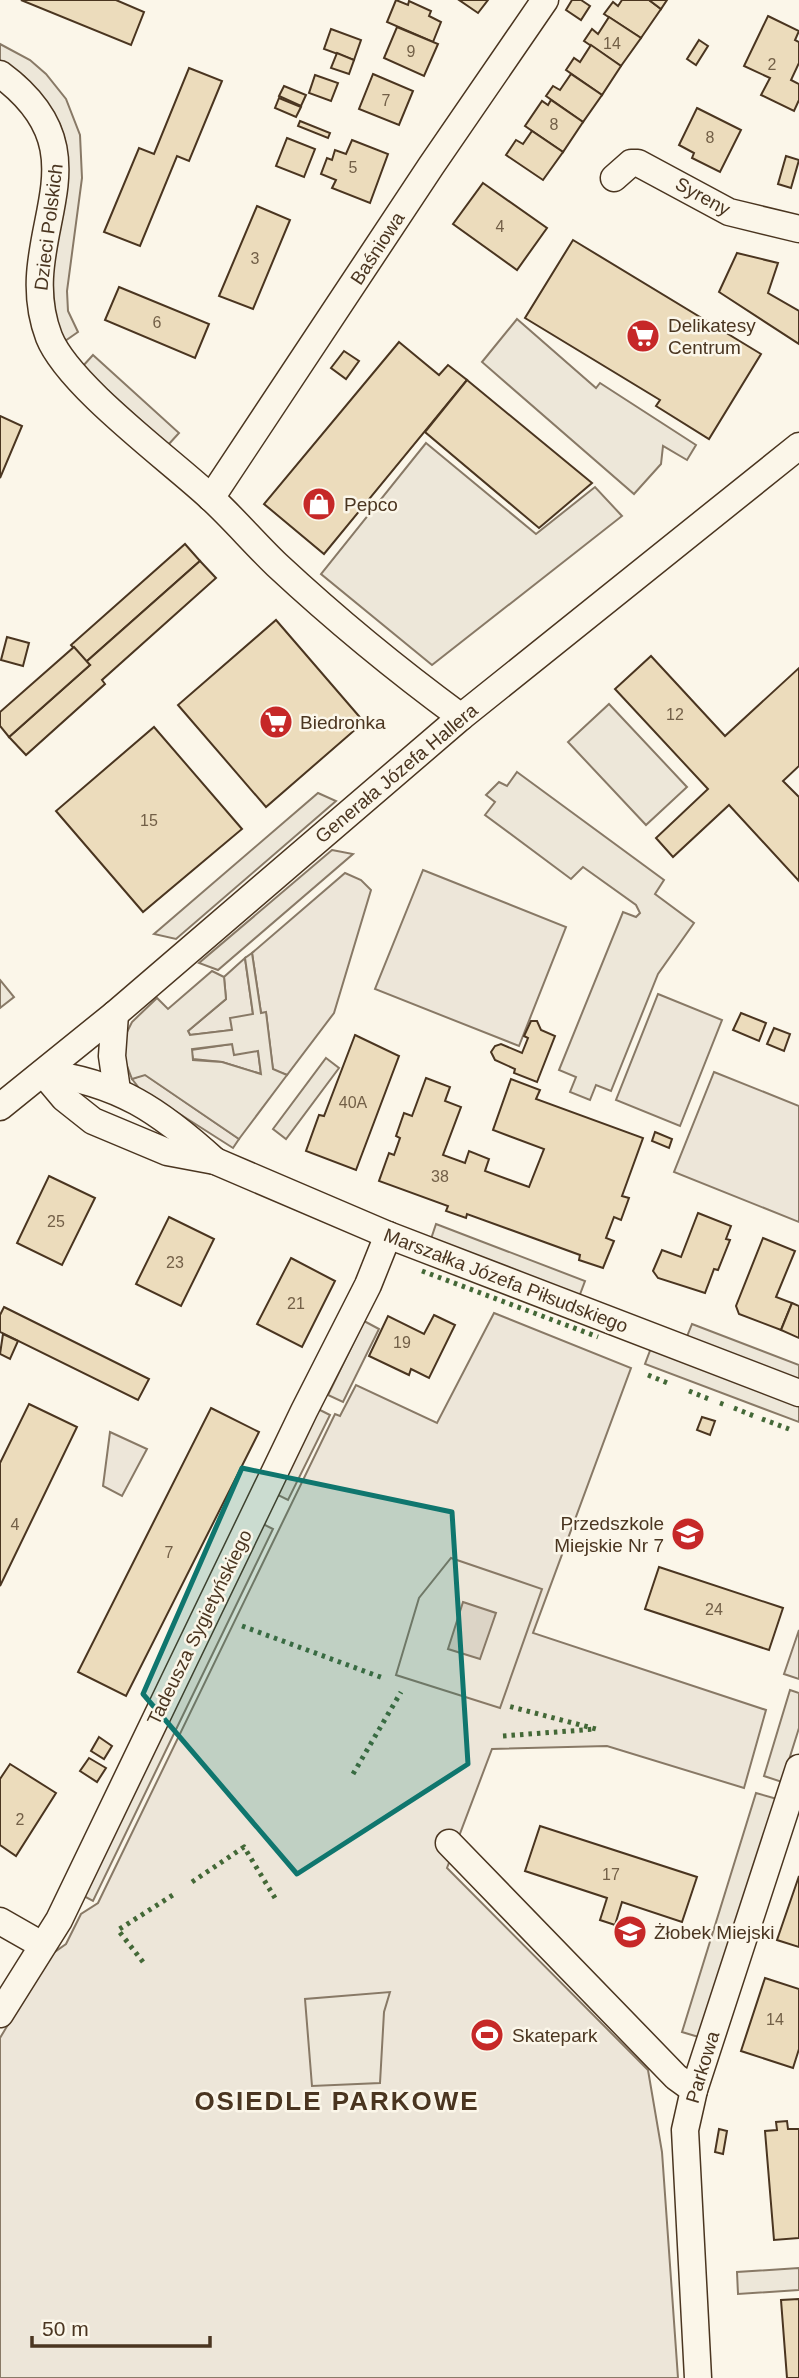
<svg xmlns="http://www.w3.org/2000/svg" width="799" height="2378" font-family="Helvetica,sans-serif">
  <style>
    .green { fill: #ede6d9; stroke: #887966; stroke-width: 2 }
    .parking { fill: #ede7d9; stroke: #887966; stroke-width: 2; fill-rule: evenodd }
    .water { fill: #dcd4c6; stroke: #887966; stroke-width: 2 }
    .building { fill: #ecdcbc; stroke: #4a3520; stroke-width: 2 }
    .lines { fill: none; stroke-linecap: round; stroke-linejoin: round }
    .minor-casing { stroke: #4a3520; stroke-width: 29 }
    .minor { stroke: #fbf6e9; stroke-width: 26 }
    .hedge { stroke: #436837; stroke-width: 5; stroke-dasharray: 3.5 5; stroke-linecap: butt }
    .marked { fill: #0f766e; fill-opacity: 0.2; stroke: #0f766e; stroke-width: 5; stroke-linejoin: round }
    .labels { text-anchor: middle; stroke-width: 5; stroke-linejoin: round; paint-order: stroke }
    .number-label { font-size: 16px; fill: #725f47 }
    .street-label { font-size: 19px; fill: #4a3520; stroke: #fbf6e9 }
    .poi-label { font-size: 19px; fill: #4a3520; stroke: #fbf6e9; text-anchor: start }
    .district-label { font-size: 26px; font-weight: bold; letter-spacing: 2px; fill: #4a3520; stroke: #fbf6e9 }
  </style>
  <rect width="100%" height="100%" fill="#fbf6e9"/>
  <g class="green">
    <polygon points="423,870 566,927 519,1046 375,989"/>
    <polygon points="345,873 361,880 371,890 334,1013 287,1075 273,1070 266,1013 261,1013 252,953"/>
    <polygon points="245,958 253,1014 232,1030 190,1035 188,1031 226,999 224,977"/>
    <polygon points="658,994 722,1020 680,1126 616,1100"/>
    <polygon points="232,1044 258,1051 261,1074 222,1062 193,1059 191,1050"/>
    <polygon points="714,1072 799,1106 799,1222 674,1172"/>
    <polygon points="144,1074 239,1139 233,1148 139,1088 132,1079"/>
    <polygon points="494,1313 631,1368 533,1633 766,1710 744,1788 607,1746 492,1749 447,1868 648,2070 662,2152 678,2378 0,2378 0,2038 49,1956 66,1944 81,1914 98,1903 335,1414 340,1416 356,1385 437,1423"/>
    <polygon points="110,1432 147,1449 122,1496 103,1486"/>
  </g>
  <g class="parking">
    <polygon points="0,44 30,60 46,74 66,99 80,135 82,178 67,291 68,311 78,332 65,341 55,320 52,276 68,177 65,140 60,125 42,96 24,76 0,62"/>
    <polygon points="517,319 596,388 600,383 696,445 687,460 663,446 661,464 634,494 482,362"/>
    <polygon points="93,355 179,433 168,445 82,367"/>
    <polygon points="426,443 536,534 595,487 622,516 432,665 321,574"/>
    <polygon points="609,704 687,787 646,825 568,742"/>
    <polygon points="517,772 664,880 655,894 694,923 658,974 611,1091 596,1085 590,1100 570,1092 576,1077 559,1070 623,912 636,917 640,913 636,905 583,867 571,879 485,815 495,802 486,795 499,782 507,786"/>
    <polygon points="318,793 336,801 176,939 154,934"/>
    <polygon points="332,850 353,854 218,970 199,963"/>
    <path d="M252,953l9,60 5,-1 7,57 14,6 -48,64 -94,-64 -13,4 -8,-21 2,-24 6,-12 25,-24 11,11 44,-38 12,6 2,22 -38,32 2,4 42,-5 -2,-12 23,-4 -8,-56zM232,1044l2,11 24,-4 3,23 -39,-12 -29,-2 -1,-11z"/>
    <polygon points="0,980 14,997 0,1008"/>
    <polygon points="326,1058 339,1068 286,1139 273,1129"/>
    <polygon points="436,1224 585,1281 579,1297 431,1239"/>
    <polygon points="364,1321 379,1329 343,1402 328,1395"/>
    <polygon points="692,1324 799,1365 799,1383 686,1339"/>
    <polygon points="651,1348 799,1404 799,1422 645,1364"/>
    <polygon points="314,1407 330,1415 288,1500 272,1492"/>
    <polygon points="257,1521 273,1529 93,1901 78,1893"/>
    <polygon points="451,1558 542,1589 500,1708 396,1675 419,1598"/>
    <polygon points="799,1630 799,1679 784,1674"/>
    <polygon points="790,1690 799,1693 799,1728 782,1782 764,1776"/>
    <polygon points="756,1793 777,1799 702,2038 682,2032"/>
    <polygon points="390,1992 384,2012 380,2083 312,2086 305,1999"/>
    <polygon points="799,2268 799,2290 738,2294 737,2272"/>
  </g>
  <polygon class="water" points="463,1602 496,1613 480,1659 448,1649"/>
  <g class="building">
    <polygon points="21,0 116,0 144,12 131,45"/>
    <polygon points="396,0 408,5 409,1 431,11 429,16 441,22 433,42 387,22"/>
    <polygon points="459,0 488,0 478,13"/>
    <polygon points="572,0 581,0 590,6 581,20 566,10"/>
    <polygon points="622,0 649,0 661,9 641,38 604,14 613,2 618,6"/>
    <polygon points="649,0 667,0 661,9"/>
    <polygon points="768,16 799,31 795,40 799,42 799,63 791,80 799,84 799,100 794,111 761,95 770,78 744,66"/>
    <polygon points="609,17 641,38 621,66 584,41 592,29 598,34"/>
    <polygon points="397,27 438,44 424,76 384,58"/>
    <polygon points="331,29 361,40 354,60 324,49"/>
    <polygon points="699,40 708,46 696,65 687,59"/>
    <polygon points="591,45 621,66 602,95 566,70 574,58 580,62"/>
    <polygon points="337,53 354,60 349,74 331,68"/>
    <polygon points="189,68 222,81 189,161 177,156 140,246 104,232 139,148 154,154"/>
    <polygon points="373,74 413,91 399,125 359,109"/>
    <polygon points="571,74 602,95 583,122 546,96 553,86 560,90"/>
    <polygon points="315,75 338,83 331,101 309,93"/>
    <polygon points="284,86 306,95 301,106 279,96"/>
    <polygon points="279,98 301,107 296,117 275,108"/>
    <polygon points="551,100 583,122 563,152 525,126 542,101 548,105"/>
    <polygon points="697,108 741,130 720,172 692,158 694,153 679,145"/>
    <polygon points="300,121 330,133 328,138 298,126"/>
    <polygon points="532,131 563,152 543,180 506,155 516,140 523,144"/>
    <polygon points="287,138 315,149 304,177 276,166"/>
    <polygon points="352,140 388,154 370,203 332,188 336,180 321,174 327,158 332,160 335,150 346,154"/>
    <polygon points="786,156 799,160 791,188 778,184"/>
    <polygon points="483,183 547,228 517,270 453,224"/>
    <polygon points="257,206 290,220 253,309 219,296"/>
    <polygon points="573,240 761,354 709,439 656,406 660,400 525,318"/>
    <polygon points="737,253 778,263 768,293 799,311 799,344 719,292"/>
    <polygon points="119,287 209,324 195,358 105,320"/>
    <polygon points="399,342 439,375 448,365 467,380 324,554 264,504"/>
    <polygon points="344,351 359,361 346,379 331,368"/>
    <polygon points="467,380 592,483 539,528 425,432"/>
    <polygon points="0,416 22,426 0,478"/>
    <polygon points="185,544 200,561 86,662 71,645"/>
    <polygon points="200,561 216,578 102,680 105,684 26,755 9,737 90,665 86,662"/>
    <polygon points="276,620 364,722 266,807 178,705"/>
    <polygon points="7,637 29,643 23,666 1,660"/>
    <polygon points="74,647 90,665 9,737 0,726 0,712"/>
    <polygon points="651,656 725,736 799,668 799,766 783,781 799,797 799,881 729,805 673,857 656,838 708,789 615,689"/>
    <polygon points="154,727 242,829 143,912 56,811"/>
    <polygon points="741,1013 766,1023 759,1041 733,1030"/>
    <polygon points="531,1021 537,1021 541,1030 555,1036 537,1082 514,1073 515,1069 495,1060 491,1052 495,1046 501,1044 522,1053 528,1038 524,1036"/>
    <polygon points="774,1028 790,1034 784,1051 767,1044"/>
    <polygon points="355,1035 399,1056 356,1170 306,1151 319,1115 324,1116"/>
    <polygon points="426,1078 450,1087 445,1101 461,1107 443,1155 465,1163 469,1151 489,1159 485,1171 529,1187 544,1149 493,1130 511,1079 540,1090 536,1099 643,1138 622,1196 629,1198 621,1220 614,1217 606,1238 614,1241 603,1268 579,1260 580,1255 467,1214 466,1218 446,1211 448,1206 379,1181 389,1153 394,1155 400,1138 396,1136 404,1113 412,1116"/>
    <polygon points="655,1132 672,1139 669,1148 652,1141"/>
    <polygon points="49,1176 95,1198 62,1265 17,1243"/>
    <polygon points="698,1213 731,1226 726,1239 730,1240 718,1270 714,1269 705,1293 658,1278 653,1271 662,1250 681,1257"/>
    <polygon points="169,1217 214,1239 181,1306 136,1284"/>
    <polygon points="763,1238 795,1251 776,1297 792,1303 781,1330 739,1314 736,1306"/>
    <polygon points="291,1258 335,1281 302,1347 257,1324"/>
    <polygon points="792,1303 799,1306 799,1338 781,1330"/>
    <polygon points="4,1307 149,1379 138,1400 0,1332 0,1315"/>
    <polygon points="434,1315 455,1325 429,1378 411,1369 409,1375 369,1356 388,1316 424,1334"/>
    <polygon points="3,1334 18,1341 10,1359 0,1354"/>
    <polygon points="29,1404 77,1427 0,1586 0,1463"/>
    <polygon points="211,1408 259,1432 126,1696 78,1672"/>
    <polygon points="702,1417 715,1421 710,1435 697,1430"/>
    <polygon points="659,1567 783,1608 769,1650 645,1609"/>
    <polygon points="99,1737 112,1746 104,1759 91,1751"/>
    <polygon points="89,1758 106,1768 97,1782 80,1771"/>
    <polygon points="10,1764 56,1793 16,1856 0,1845 0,1779"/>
    <polygon points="540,1826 697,1877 682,1922 622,1902 615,1925 600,1920 607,1898 525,1871"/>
    <polygon points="799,1876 799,1947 777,1940"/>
    <polygon points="765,1978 799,1989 799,2049 793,2068 741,2051"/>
    <polygon points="787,2121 788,2129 799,2129 799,2238 774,2240 765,2131 777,2130 776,2122"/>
    <polygon points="719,2129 727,2131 723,2154 715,2152"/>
    <polygon points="799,2299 799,2378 787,2378 781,2300"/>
  </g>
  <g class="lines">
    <defs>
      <g id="minor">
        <path d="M0,74c114,84 10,161 49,263 19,48 120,122 161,160 23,21 44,46 67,68 58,54 120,105 184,152"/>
        <polyline points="614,178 631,163 638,163 729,212 799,229"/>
        <polyline points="211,498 431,166 545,0"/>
        <polyline points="115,1014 112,1056 117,1090"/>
        <polyline points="43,1073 64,1098 93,1121 167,1152 215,1161 388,1235 799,1393"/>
        <path d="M43,1073c75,9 117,38 172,88"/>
        <polyline points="0,1107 115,1014 461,717 799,446"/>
        <polyline points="449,1843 676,2077 694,2090"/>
        <polyline points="0,1921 42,1945"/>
        <polyline points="0,2014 59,1920 304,1411 368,1285 388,1235"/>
        <polyline points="698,2378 685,2130 694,2090 799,1768"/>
      </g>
    </defs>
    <use href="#minor" class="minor-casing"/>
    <use href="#minor" class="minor"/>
    <g class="hedge">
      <polyline points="422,1271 598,1337"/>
      <polyline points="648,1375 670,1384"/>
      <polyline points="689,1391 709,1399"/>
      <polyline points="720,1403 728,1406"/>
      <polyline points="734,1408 754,1416"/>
      <polyline points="762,1419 789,1429"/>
      <polyline points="242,1626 383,1678"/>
      <polyline points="503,1736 596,1729 508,1706"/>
      <polyline points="353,1774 401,1692"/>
      <polyline points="192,1882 244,1847 275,1898"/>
      <polyline points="143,1962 118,1930 176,1893"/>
    </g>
  </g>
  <path class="marked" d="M242,1468l210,44 16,252 -171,110 -154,-180z"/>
  <defs>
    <symbol id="supermarket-disc" viewBox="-11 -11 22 22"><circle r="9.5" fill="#c62828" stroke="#fbf6e9"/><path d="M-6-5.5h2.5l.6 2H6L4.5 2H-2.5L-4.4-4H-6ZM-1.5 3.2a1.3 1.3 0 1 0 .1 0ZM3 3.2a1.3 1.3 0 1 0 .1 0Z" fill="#fff"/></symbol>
    <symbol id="shop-disc" viewBox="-11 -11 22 22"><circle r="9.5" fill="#c62828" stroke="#fbf6e9"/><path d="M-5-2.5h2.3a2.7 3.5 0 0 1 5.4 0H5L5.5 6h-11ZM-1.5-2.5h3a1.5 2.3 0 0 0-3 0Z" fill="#fff"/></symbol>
    <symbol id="school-disc" viewBox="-11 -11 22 22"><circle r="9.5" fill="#c62828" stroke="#fbf6e9"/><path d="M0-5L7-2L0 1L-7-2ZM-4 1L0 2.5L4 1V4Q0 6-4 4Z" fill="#fff"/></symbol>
    <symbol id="stadium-disc" viewBox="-11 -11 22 22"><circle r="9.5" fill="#c62828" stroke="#fbf6e9"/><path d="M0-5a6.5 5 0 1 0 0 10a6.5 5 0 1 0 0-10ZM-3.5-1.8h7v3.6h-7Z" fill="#fff"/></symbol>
  </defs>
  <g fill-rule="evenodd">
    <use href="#supermarket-disc" x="624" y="317" width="38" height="38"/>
    <use href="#shop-disc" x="300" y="485" width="38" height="38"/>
    <use href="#supermarket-disc" x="257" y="703" width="38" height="38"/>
    <use href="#school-disc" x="669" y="1515" width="38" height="38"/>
    <use href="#school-disc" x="611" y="1913" width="38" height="38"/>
    <use href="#stadium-disc" x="468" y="2016" width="38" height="38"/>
  </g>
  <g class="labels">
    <g class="number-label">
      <text x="612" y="49">14</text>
      <text x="411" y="57">9</text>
      <text x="772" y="70">2</text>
      <text x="386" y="106">7</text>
      <text x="554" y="130">8</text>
      <text x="710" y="143">8</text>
      <text x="353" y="173">5</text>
      <text x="500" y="232">4</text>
      <text x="255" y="264">3</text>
      <text x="157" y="328">6</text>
      <text x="675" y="720">12</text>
      <text x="149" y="826">15</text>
      <text x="353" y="1108">40A</text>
      <text x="440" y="1182">38</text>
      <text x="56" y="1227">25</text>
      <text x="175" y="1268">23</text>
      <text x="296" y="1309">21</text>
      <text x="402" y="1348">19</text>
      <text x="15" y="1530">4</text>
      <text x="169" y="1558">7</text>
      <text x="714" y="1615">24</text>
      <text x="20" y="1825">2</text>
      <text x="611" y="1880">17</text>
      <text x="775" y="2025">14</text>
    </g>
    <g class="street-label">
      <text transform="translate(703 196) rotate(29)" y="7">Syreny</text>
      <text transform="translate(48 227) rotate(-83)" y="7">Dzieci Polskich</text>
      <text transform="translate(377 248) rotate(-57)" y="7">Baśniowa</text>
      <text transform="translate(396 773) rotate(-40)" y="7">Generała Józefa Hallera</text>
      <text transform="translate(506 1280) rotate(21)" y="7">Marszałka Józefa Piłsudskiego</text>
      <text transform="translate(199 1627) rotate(-64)" y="7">Tadeusza Sygietyńskiego</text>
      <text transform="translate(702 2067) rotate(-73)" y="7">Parkowa</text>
    </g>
    <g class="poi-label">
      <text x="668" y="332">Delikatesy<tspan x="668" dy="22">Centrum</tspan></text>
      <text x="344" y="511">Pepco</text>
      <text x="300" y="729">Biedronka</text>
      <text x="664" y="1530" text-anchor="end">Przedszkole<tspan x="664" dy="22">Miejskie Nr 7</tspan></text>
      <text x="654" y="1939">Żłobek Miejski</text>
      <text x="512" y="2042">Skatepark</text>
    </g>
    <g class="district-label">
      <text x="337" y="2110">OSIEDLE PARKOWE</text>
    </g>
  </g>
  <path d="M32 2336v10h178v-10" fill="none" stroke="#4a3520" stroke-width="3.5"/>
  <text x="42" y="2336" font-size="21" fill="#4a3520" stroke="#fbf6e9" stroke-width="5" paint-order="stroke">50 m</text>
</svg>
